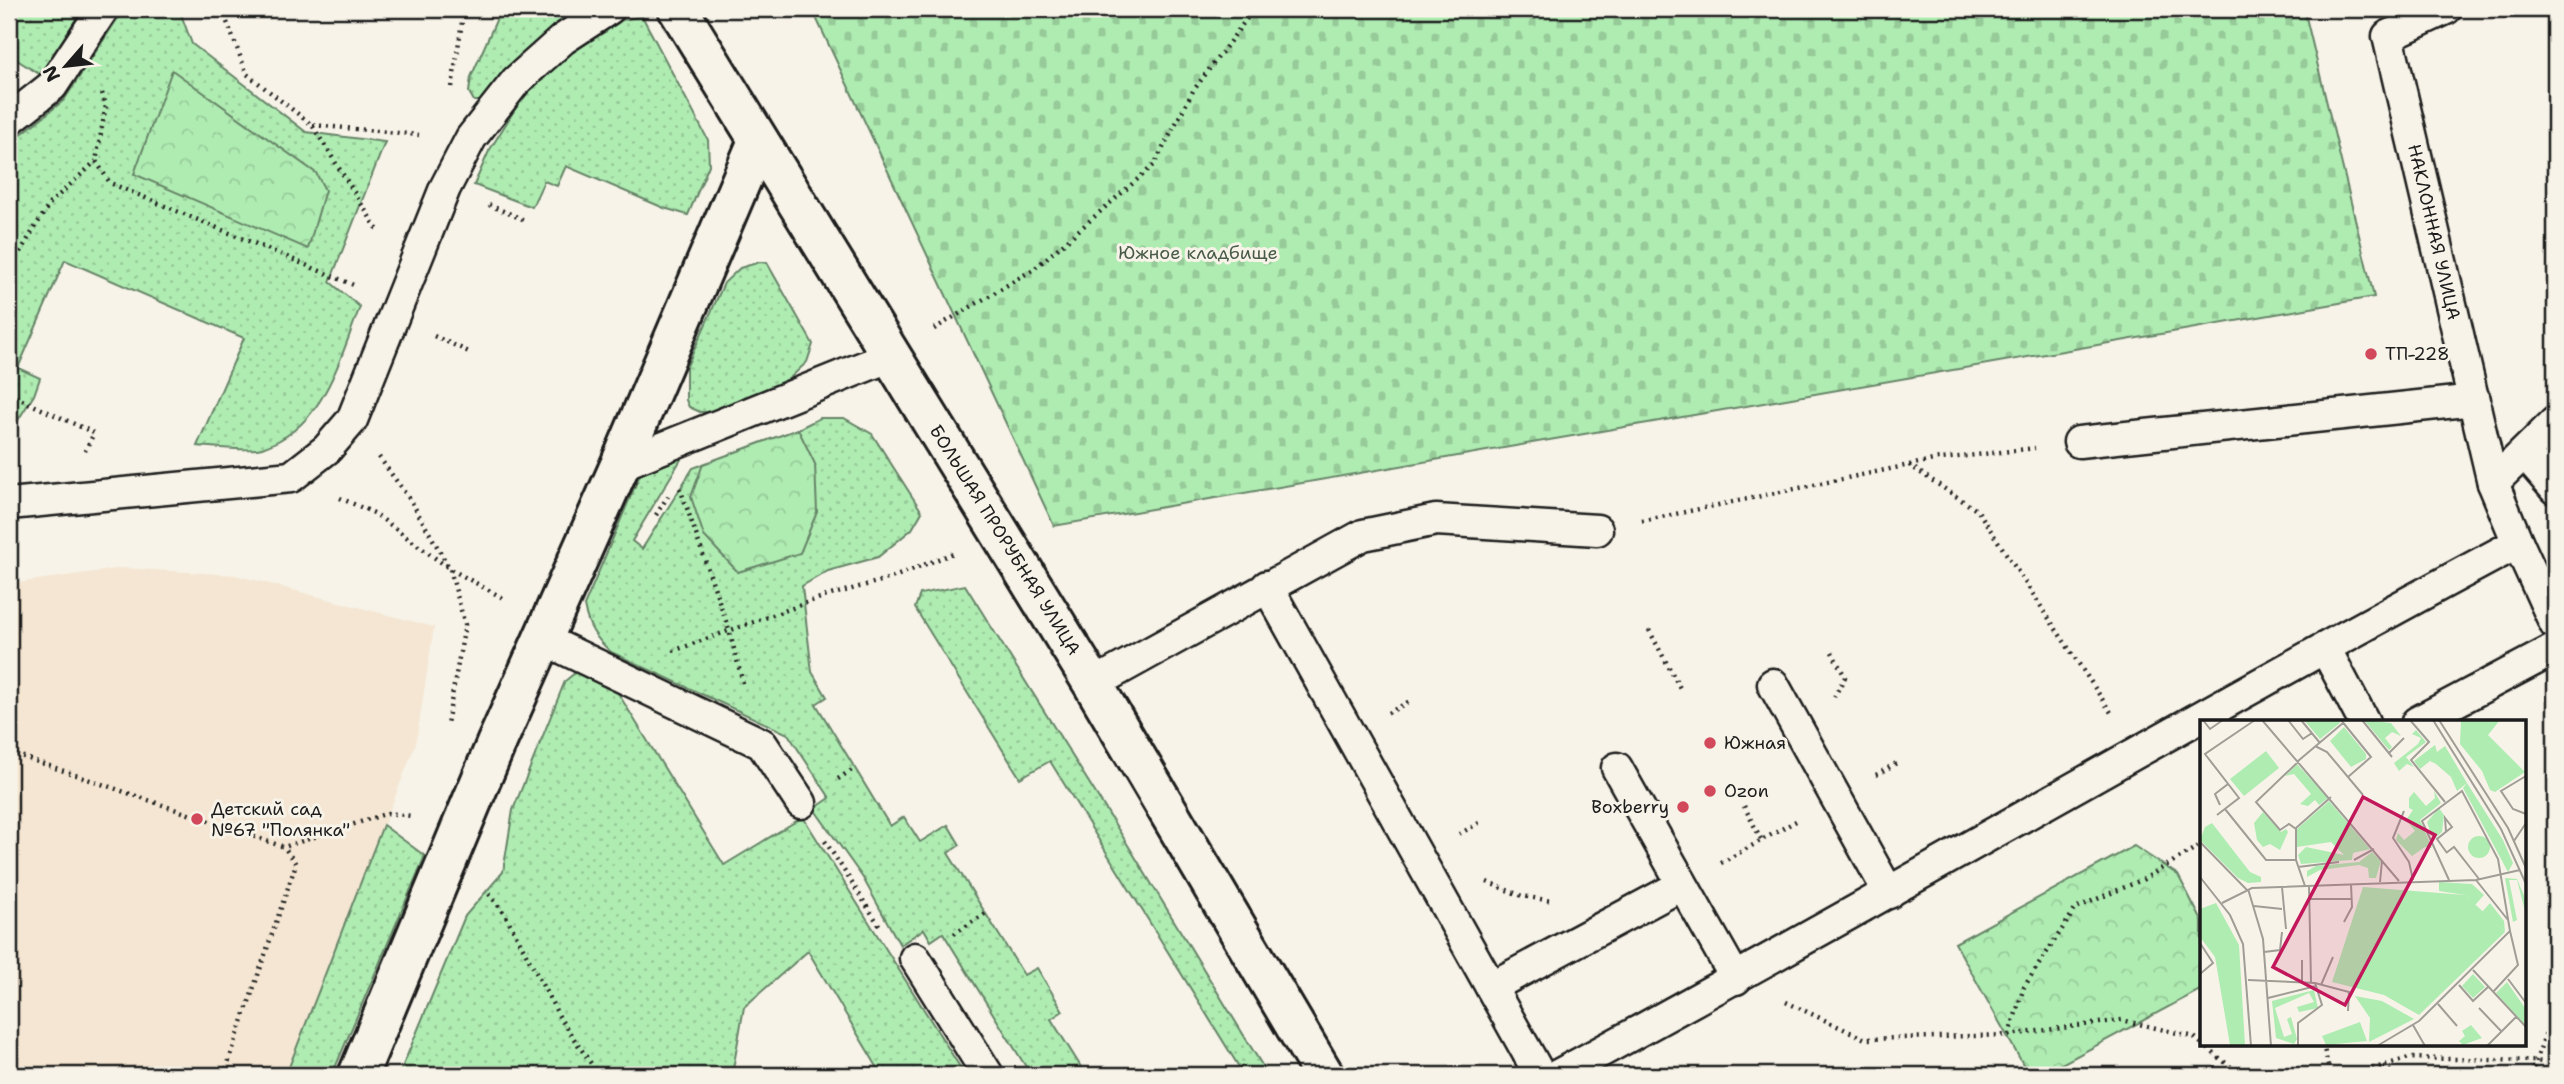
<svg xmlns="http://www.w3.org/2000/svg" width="2564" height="1084" font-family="'Shantell Sans',sans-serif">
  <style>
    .built { fill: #f4e6d2 }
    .grass { fill: url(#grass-dots); stroke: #668467; stroke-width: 2 }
    .forest { fill: url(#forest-crowns); stroke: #668467; stroke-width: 2 }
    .cemetery { fill: url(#cemetery-stones); stroke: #668467; stroke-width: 2 }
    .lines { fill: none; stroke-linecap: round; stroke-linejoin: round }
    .service-casing { stroke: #1c1c1c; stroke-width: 35 }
    .minor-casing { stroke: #1c1c1c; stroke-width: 44 }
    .path { stroke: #1c1c1c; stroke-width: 4.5; stroke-dasharray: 2 5; stroke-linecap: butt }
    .service { stroke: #f7f3e8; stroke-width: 30 }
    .minor { stroke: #f7f3e8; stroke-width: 38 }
    .poi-dot { fill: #d1495b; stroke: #f7f3e8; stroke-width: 2.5 }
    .labels { text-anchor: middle; stroke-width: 6; stroke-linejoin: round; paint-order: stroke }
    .street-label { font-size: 18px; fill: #1c1c1c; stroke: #f7f3e8 }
    .park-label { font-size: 18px; fill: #485a49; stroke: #f7f3e8 }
    .poi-label { font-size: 18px; fill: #1c1c1c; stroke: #f7f3e8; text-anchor: start }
    .inset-road { fill: none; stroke: #9f9d96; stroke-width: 2 }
    .view { fill: #c2185b; fill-opacity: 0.15; stroke: #c2185b; stroke-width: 3.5 }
    .inset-edge { fill: none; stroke: #1c1c1c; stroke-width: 3.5 }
  </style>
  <defs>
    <pattern id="grass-dots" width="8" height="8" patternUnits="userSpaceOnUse" patternTransform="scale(1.75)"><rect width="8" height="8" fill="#afecb2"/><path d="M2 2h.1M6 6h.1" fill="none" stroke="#96ca98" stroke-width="1.8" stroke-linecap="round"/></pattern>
    <pattern id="forest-crowns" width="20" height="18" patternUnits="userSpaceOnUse" patternTransform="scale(1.75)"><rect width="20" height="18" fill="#afecb2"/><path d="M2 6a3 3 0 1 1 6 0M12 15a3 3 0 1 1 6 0" fill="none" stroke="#96ca98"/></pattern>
    <pattern id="cemetery-stones" width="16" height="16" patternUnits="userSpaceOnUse" patternTransform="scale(1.75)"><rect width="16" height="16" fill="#afecb2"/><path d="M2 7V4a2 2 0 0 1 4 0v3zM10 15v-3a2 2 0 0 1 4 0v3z" fill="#96ca98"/></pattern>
  </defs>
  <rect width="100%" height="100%" fill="#f7f3e8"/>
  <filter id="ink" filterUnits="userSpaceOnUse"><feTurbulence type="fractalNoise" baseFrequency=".0143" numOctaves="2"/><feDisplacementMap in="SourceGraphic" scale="14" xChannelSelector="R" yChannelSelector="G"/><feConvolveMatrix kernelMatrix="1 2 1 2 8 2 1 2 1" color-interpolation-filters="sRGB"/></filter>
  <g filter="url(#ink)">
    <polygon class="built" points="123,568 235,575 434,627 416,743 286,1075 9,1075 9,584"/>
    <g class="grass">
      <polygon points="9,9 79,9 81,11 41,75 9,55"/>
      <path d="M124,9h55l13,35 114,88 79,10 -55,140 30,25c-22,55 -35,119 -98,141 -11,4 -50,-1 -65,-2l47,-108 -179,-78 -47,108 22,10 -6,17 -25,39v-290l55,-44z"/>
      <polygon points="501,9 586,9 486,101 474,101 469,92 471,77"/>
      <polygon points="642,16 708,140 709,165 688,215 664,208 566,166 557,186 544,181 532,207 474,185 489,151 525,93 571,51 613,22"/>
      <polygon points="760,262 767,263 813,344 807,362 789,379 712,412 700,412 689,407 686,400 686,368 724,283 740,268"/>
      <path d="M820,418h24l28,16 50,78 -10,17 -34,28 -50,14 -26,15 10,86 15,25 -11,7 74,122 14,-9 16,25 28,-17 12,20 -12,8 76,122 13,-7 26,43 -12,8 35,56h-55l-88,-142 -12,8 -7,-12 -24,16 -37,-67 -49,-69 16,-11 -42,-64 -177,-82c-16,-14 -23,-26 -27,-46l57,-134 42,-16 -51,85 10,8 51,-81 105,-39z"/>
      <polygon points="965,585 1123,837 1268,1075 1244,1075 1050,761 1020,778 915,608 920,594"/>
      <polygon points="581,668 600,675 618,693 724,865 803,817 965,1075 882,1075 808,951 744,1007 732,1075 399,1075 465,916 503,872 513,810 565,681"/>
      <polygon points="383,825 425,856 332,1075 286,1075"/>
    </g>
    <g class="forest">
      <polygon points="172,70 316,173 325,190 308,249 134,174"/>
      <polygon points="798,429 815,464 817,512 800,553 738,572 704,536 691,497 703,464"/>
      <polygon points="2134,846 2178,875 2202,921 2202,989 2041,1075 2029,1075 1955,943"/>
    </g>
    <polygon class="cemetery" points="812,9 2304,9 2374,297 1054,526"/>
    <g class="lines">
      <defs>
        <g id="service">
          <polyline points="2446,9 2388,36 2493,483 2518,543 2555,624"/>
          <polyline points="9,120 52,86 103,9"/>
          <polyline points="2079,442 2475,400"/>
          <polyline points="2524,453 2555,489"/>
          <polyline points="620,465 891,356"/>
          <polyline points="2493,483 2555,422"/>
          <polyline points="9,504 291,477 327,449 352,420 445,188 471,138 516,81 563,39 609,9"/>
          <polyline points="1267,586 1540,1075"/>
          <polyline points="543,639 762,744 801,803"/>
          <polyline points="2325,648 2364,722"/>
          <polyline points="1093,684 1363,535 1436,520 1597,530"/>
          <polyline points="1773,684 1889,893"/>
          <polyline points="2417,722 2555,649"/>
          <polyline points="1617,768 1736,979"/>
          <polyline points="915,958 988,1075"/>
          <polyline points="1491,987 1682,885"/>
          <path d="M1558,1075c322,-174 637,-360 960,-532"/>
        </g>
        <g id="minor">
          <polyline points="678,9 1093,684 1324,1075"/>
          <polyline points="358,1075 496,744 620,465 758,141"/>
        </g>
      </defs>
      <use href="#service" class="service-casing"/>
      <use href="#minor" class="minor-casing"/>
      <g class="path">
        <polyline points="222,9 247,74 312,125 379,232"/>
        <polyline points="452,87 464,9"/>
        <polyline points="102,93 106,105 96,161 110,183 356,286"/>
        <polyline points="313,125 419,135"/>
        <polyline points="489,205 527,221"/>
        <polyline points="9,270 50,203 96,161"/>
        <polyline points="934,329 1034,269 1154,165 1193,91 1254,9"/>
        <polyline points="434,336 469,352"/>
        <polyline points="9,394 94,433 85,451"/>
        <polyline points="379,457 411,501 450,569 465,625 447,724"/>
        <polyline points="1909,465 1978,511 2112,714"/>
        <polyline points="680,488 729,630 743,683"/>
        <polyline points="340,498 374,513 450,569 505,599"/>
        <polyline points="656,515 668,496"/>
        <polyline points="1642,521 1933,460 2035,448"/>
        <polyline points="1649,630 1680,688"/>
        <polyline points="673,651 820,598 891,578 956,552"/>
        <polyline points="1832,652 1845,677 1834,697"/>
        <polyline points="1388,713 1412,700"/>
        <polyline points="9,752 284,847 388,813 411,816"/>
        <polyline points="1876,775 1900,761"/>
        <polyline points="838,779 855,768"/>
        <polyline points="1744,806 1761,839"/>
        <polyline points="1459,834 1479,823"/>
        <polyline points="825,841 881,928"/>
        <polyline points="1721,863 1796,821"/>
        <polyline points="1487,882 1522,896 1552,901"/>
        <polyline points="489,894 505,914 561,1020 599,1075"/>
        <polyline points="954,934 986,913"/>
        <polyline points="1786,1002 1865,1039 2009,1035 2122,1020 2194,1037 2202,1044"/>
        <polyline points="2009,1035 2024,987 2076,908 2144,879 2202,844"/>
        <polyline points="2202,1044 2241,1075"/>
        <polyline points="2323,1044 2330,1075"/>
        <polyline points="2383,1066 2397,1075"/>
        <polyline points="224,1075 296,864 284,847"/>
        <polyline points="2352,1075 2409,1058 2536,1061 2555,1064"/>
        <polyline points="2531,1075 2555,1006"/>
      </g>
      <use href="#service" class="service"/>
      <use href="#minor" class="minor"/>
    </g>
  </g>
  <g class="poi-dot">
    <circle cx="2371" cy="354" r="7"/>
    <circle cx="1710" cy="743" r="7"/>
    <circle cx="1710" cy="791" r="7"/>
    <circle cx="1683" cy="807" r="7"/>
    <circle cx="197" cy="819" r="7"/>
  </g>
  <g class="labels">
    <g class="street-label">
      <text transform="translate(2434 232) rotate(77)" y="6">НАКЛОННАЯ УЛИЦА</text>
      <text transform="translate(1005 540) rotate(58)" y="6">БОЛЬШАЯ ПРОРУБНАЯ УЛИЦА</text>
    </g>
    <g class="park-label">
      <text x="1198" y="259">Южное кладбище</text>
    </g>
    <g class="poi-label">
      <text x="2385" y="360">ТП-228</text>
      <text x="1724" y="749">Южная</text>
      <text x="1724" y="797">Ozon</text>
      <text x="1669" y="813" text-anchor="end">Boxberry</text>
      <text x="211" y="815">Детский сад<tspan x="211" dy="21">№67 "Полянка"</tspan></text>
    </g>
  </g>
  <g transform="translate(2200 720)">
    <rect width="326" height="326" fill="#f7f3e8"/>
    <path d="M104,0h34l2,3 -20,16zM164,0l27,3 10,13 -9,-4 -7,6 7,9 -3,3zM261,0h39l-12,15 37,37 -30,20 -5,-2 -8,-19 -22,-27zM216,10l10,12 -20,15 8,10 -7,-3 -8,7 -5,-8 24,-19 3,-6 -9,-4zM97,44l31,34 -9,7 -4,-5 -7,6 -8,-2 11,-10 -17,-20 -9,2zM267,63l36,57 10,23 -5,9 -45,-84zM234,71l7,12 -21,17 12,28 -7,-1 -13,9 -16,-16 2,-7 6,7 11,-9 -9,-11 7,-10 -4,-2v-10l5,-6 12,14 9,-8zM129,81l41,48 -17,4 -1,7 -51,4 -3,-9 8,-8 38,8 -13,-13 -34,5v-18zM239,88l5,7 -2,17 -9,8 -6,-18zM172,132l9,9 -5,17h-7l-1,-10 -9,-3 -39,5 -13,7v-6l9,-5 43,-4zM305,158l12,1 8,19v13l-8,-31h-8l8,40 -4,2zM239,162l33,2 12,11 -9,10 -10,-10 -26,-4zM290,183l14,18 1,11 -23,-20zM114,270l4,18 -19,4 -2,-5 17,-5 -5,-9 -34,15 9,29 8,-3 -5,-15 4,-2 6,22 -3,5 -18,-6 -4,-37zM155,276l27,5 32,18 -45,23 1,-24z" fill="#afecb2"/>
    <path d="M144,7l22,27v5l-15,8 -21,-26zM235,25l2,7 8,-6 22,37 -10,8 -6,-14 -15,-13 -6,-3 -10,8 -6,-8zM63,92l18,20 5,-3 2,3 -8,18 -10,-6 -7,3 -6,-7 -3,-17zM12,103l38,49 11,5v5l-13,1 -10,-5 -38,-38 5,-13zM268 127a11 11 0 1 1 22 0a11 11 0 1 1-22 0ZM16,183l23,42 6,100h-15l-15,-88 -15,-20v-28zM273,254l12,13 -12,11 -11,-12zM307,262l18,26 -1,16 -28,-31z" fill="#afecb2"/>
    <path d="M163,167l102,8 40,37 -86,83 -35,-20 -52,-13z" fill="#afecb2"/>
    <path d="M66,31l13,17 -35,28 -14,-17zM160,302l7,19 -41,4 -4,-9zM271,305l11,13 -19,7 -4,-4 6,-5 -3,-5z" fill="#afecb2"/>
    <path class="inset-road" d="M3,0l7,9 13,-9M62,0l137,161M88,0l15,19 9,-6M101,0l19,23M141,0l30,37 -23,20M162,0l30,37M210,0l19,22 -18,18 34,42M233,0l68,109 25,55M239,0l69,108 18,40M115,26l12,6 36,43M189,33l15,-15M98,41l45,-38M99,41l-43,41 24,28 9,-6 7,5v31l9,26M326,56l-25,15 12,18 13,5M20,85l-5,-11 13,-10M25,89l41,51h30M204,91l-11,27 16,24 4,18M17,95l22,-17 -34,-44 50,-34M96,108l35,-31M246,112l-1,-14 7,9 -15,12 10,14M314,121l12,-18M0,122l47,48M246,133l8,-6 25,32M154,140l20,-11M98,147l41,-5M0,157l30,38 13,29 8,102M276,160l32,40M180,162l2,-21M109,165l2,98M82,167l4,42M48,169l15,50 8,107M109,179h43M22,183l30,-15 224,-8 44,-10M54,186l28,3M144,202l8,-15 -1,-23M0,223l13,20 -13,11M64,232l16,-2 2,-18M273,250l53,57M308,259l18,24M48,260l67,3 34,9 -1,19M102,262v-22M121,265l12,-28M259,265l14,16 15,-14M293,272l25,-27 -8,-34M68,278l48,-12M238,284l19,22M279,288l22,23M213,305l12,21M98,326v-23l24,-18 -7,-22M177,326l42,-25 91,-90 -12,-72 -36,-68 -40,30 27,59M287,326l29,-29"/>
    <path class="view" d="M163,77l72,38 -90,170 -72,-38z"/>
    <rect width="326" height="326" class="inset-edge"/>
  </g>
  <rect width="2564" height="1084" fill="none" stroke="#f7f3e8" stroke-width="35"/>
  <rect x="18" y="18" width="2529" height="1049" fill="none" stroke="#1c1c1c" stroke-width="2.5" filter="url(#ink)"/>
  <g transform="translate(66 66) rotate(242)" stroke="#f7f3e8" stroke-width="5" paint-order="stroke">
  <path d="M0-5L12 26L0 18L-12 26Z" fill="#1c1c1c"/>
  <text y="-10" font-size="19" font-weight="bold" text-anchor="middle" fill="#1c1c1c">N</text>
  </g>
</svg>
